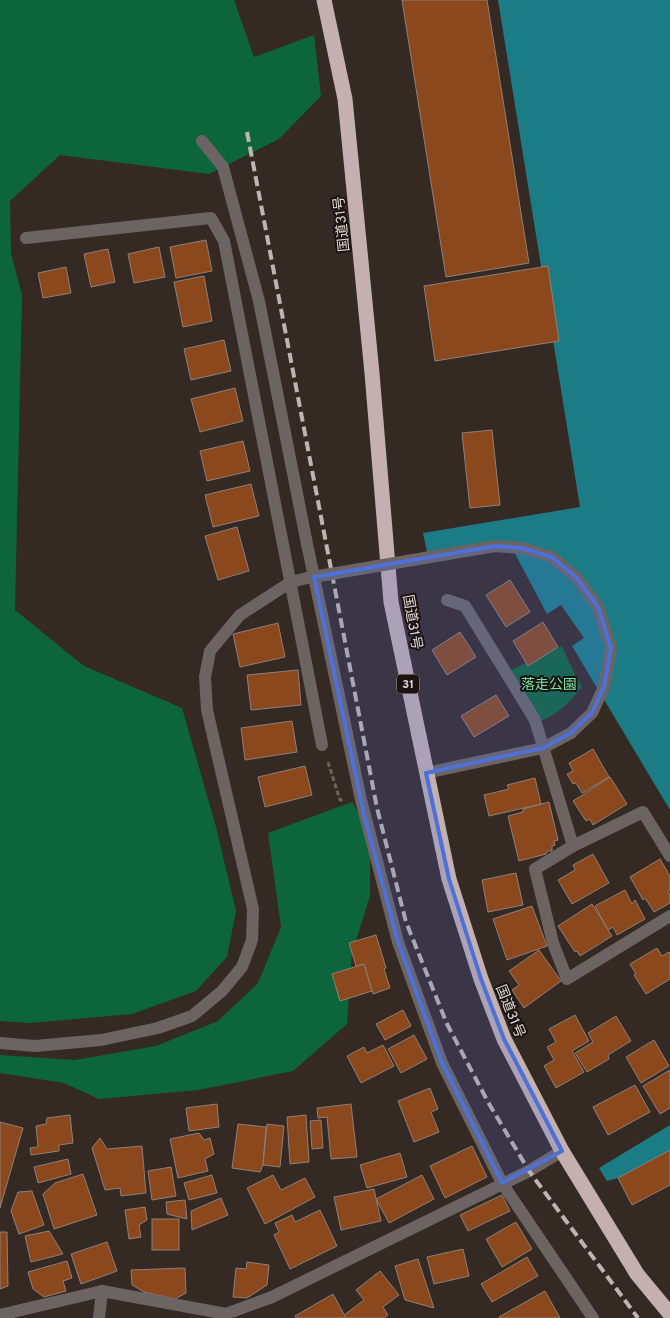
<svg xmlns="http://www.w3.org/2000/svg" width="670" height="1318" font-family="Overpass,'Noto Sans JP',sans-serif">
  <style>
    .green { fill: #0d663b }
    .water { fill: #1c7c85 }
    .building { fill: #8a481c; stroke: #8f8078 }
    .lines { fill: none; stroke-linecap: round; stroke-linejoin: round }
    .path { stroke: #6d625d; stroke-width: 3; stroke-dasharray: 5 2.5; stroke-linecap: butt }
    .minor { stroke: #6b6463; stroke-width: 12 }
    .highway { stroke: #c3b0af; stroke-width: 15 }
    .rail { stroke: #beb5b1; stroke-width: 4; stroke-dasharray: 10 5; stroke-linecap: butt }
    .minor-bridge { stroke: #6b6463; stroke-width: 12 }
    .marked { fill: #4e70d7; fill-opacity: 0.2; stroke: #4e70d7; stroke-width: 4; stroke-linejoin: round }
    .labels { text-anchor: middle; stroke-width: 4; stroke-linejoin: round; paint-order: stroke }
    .shield { fill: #191311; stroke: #a49c9a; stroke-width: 1 }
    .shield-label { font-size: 12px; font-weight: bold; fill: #e0d7d4 }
    .street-label { font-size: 14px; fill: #e0d7d4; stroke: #191311 }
    .park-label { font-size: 14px; fill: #78e2a2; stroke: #191311 }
  </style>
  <rect width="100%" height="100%" fill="#352923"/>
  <g class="green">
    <polygon points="0,0 234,0 254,57 314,35 321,96 279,139 209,174 60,155 10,201 11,253 22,295 15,610 84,666 182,708 216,827 236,911 227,957 196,991 132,1014 30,1023 0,1021"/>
    <path d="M562,646l12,27 8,14c-13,16 -24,27 -43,35l-30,-51z"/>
    <polygon points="352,802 370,833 370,896 352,953 347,1024 293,1071 198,1090 99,1099 64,1083 0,1073 0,1055 75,1060 156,1046 218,1021 258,983 281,927 268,833"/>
  </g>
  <g class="water">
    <polygon points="498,0 670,0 670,810 572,646 584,638 561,605 547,614 512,548 427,552 423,533 580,507"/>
    <polygon points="670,1125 670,1150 618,1178 607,1181 599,1168"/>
  </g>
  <g class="building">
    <polygon points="402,0 487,0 529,263 446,277"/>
    <polygon points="206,240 212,271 176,278 170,247"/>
    <polygon points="159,247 165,277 134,283 128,254"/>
    <polygon points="108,249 115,282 91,287 84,254"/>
    <polygon points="548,266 559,341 435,361 424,286"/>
    <polygon points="66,267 71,293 43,298 38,273"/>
    <polygon points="204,276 212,321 183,327 174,282"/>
    <polygon points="224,340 231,371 191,380 184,349"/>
    <polygon points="235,388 243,421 200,432 191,399"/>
    <polygon points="492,430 500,505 470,508 462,433"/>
    <polygon points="243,441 250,471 207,481 200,451"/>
    <polygon points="251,484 259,516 213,527 205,495"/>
    <polygon points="237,527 249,571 218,580 205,536"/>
    <polygon points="510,580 530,612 506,627 486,595"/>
    <polygon points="543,622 558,647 528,666 513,641"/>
    <polygon points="278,623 285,657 240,667 233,634"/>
    <polygon points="460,632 476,657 447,675 432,650"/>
    <polygon points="298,670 301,705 251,710 247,675"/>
    <polygon points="496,695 509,716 474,737 461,716"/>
    <polygon points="292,721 297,752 245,760 241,728"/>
    <polygon points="593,749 609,777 582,793 576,783 573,784 567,774 573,771 569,763"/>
    <polygon points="305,766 312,795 265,807 258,777"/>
    <polygon points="610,777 627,804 593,825 590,819 586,821 573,801"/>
    <polygon points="535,778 541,804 489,816 484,795 509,789 507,785"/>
    <polygon points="549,802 558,840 554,841 555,845 552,846 552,851 547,851 546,854 519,861 508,816 523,812 523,809"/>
    <polygon points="593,854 609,883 572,904 558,880 575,870 573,865"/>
    <polygon points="660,859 670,876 670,890 668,891 670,895 670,903 654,912 645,898 643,900 630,877"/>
    <polygon points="516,873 523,905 488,912 482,880"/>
    <polygon points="625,890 632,904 635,900 645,919 617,935 613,927 608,930 595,906"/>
    <polygon points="592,904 612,936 580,956 577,951 575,952 558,926"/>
    <polygon points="532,906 547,946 507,960 493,919"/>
    <polygon points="376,935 386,968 384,969 390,988 373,994 364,964 356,966 349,943"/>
    <polygon points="657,948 662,956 669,952 670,953 670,979 646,994 634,975 636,974 630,964"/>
    <polygon points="539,950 561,981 524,1008 512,990 519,985 509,971"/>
    <polygon points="364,964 372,991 340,1001 332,974"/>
    <polygon points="403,1010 411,1026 385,1040 376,1024"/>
    <polygon points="575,1015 589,1041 572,1051 584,1072 556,1088 544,1066 554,1060 547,1047 556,1042 549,1029"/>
    <polygon points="616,1016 631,1041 608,1055 609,1059 587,1072 575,1053 593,1042 588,1033"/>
    <polygon points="414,1035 427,1059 401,1073 388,1049"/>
    <polygon points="654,1040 669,1066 641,1083 626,1057"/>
    <polygon points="383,1045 394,1066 361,1083 347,1056 364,1047 367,1053"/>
    <polygon points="670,1070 670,1108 660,1114 643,1086"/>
    <polygon points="635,1085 650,1112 608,1135 593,1107"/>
    <polygon points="430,1088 438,1109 431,1112 439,1132 414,1142 398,1101"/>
    <polygon points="217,1104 219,1127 189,1131 186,1108"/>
    <polygon points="351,1104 357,1157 331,1159 327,1117 318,1118 317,1108"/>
    <polygon points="70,1115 73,1143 59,1145 59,1151 31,1155 30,1148 38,1147 36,1126 46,1124 47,1118"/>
    <polygon points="306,1115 309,1162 290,1164 287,1117"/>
    <polygon points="321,1120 323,1148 312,1149 310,1121"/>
    <polygon points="0,1122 23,1128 0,1208"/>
    <polygon points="238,1124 266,1127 263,1165 260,1172 232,1168"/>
    <polygon points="267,1124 284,1126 280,1167 263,1165"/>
    <polygon points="199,1133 204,1140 210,1138 214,1154 205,1159 208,1171 178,1178 170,1139"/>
    <polygon points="100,1138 107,1149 142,1146 146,1193 121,1196 120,1188 105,1190 92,1148"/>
    <polygon points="472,1146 487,1177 445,1198 430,1166"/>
    <polygon points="670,1150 670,1185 632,1205 618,1178"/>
    <polygon points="400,1153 407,1177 367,1188 360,1165"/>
    <polygon points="68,1159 71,1174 38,1183 34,1167"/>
    <polygon points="171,1167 176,1196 152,1200 148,1171"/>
    <polygon points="83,1174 97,1215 54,1229 43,1194 55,1183"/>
    <polygon points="212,1175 217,1193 189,1200 184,1183"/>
    <polygon points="273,1175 281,1190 305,1178 315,1197 265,1224 247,1188"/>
    <polygon points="422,1175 434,1199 389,1223 376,1199"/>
    <polygon points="374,1189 381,1221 341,1230 334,1197"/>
    <polygon points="32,1191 44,1225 19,1234 11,1211 18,1192"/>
    <polygon points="502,1195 510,1211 468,1231 460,1215"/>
    <polygon points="221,1198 228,1215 192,1230 191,1211"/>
    <polygon points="185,1200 187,1219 167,1214 166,1202"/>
    <polygon points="145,1207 147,1220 139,1225 141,1237 129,1239 125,1210"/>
    <polygon points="320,1210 337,1246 290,1269 274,1235 279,1232 275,1223 292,1215 295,1222"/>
    <rect x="152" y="1219" width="27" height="31"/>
    <polygon points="516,1222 532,1249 502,1267 486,1239"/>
    <polygon points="49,1231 63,1254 31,1262 25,1236"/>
    <polygon points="0,1232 7,1232 8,1286 0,1289"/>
    <polygon points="107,1242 117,1271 81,1284 71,1254"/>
    <polygon points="463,1249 469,1276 434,1284 427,1257"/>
    <polygon points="527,1257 538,1276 492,1302 481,1284"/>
    <polygon points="418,1259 434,1308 405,1300 395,1266"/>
    <polygon points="67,1261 72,1278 63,1281 66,1291 44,1297 33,1289 28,1272"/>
    <polygon points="247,1262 269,1265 267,1285 247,1298 233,1297 236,1268 246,1269"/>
    <polygon points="185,1268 186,1293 175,1299 144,1292 132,1285 131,1270"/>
    <polygon points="380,1271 399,1295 383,1307 388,1315 384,1318 345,1318 343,1316 364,1300 356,1290"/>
    <polygon points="545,1291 560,1318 500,1318 499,1317"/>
    <polygon points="333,1294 346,1318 296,1318 295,1316"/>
  </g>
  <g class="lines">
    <polyline class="path" points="328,762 340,800 344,800"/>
    <g class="minor">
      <polyline points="202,141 223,167 259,301 307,544 361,800 398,942 442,1063 502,1183 593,1318"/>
      <polyline points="26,238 211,218 224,241 322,745"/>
      <polyline points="447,600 465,606 535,720 573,846"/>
      <polyline points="426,773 543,748 571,733"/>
      <polyline points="670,856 643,812 573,846 535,869 553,943 567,979 670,916"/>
      <polyline points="0,1043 35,1046 101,1040 158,1028 192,1016 222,991 242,967 252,940 253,909 207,710 205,677 210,651 240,615 291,582 307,578"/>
      <polyline points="0,1315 102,1291 226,1314 272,1297 529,1171 562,1151"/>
      <polyline points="99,1318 102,1291"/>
    </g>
    <polyline class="highway" points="324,0 345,99 372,373 391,602 449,879 481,979 504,1039 562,1151 637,1274 670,1314"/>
    <polyline class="rail" points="247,132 377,808 406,922 447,1024 488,1102 529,1171 638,1318"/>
    <polyline class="minor-bridge" points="307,578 495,546 522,548 552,557 577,578 598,607 611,648 604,687 592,713 571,733"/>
  </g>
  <path class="marked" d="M495,546l27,2 30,9 25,21 21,29 13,41 -7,39 -12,26 -21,20 -28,15 -117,25 23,106 32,100 23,60 58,112 -60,32 -60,-120 -44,-121 -34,-127 -50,-238z"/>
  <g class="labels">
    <rect class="shield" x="397" y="674.5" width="22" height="19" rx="4"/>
    <g class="shield-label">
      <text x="408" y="688">31</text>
    </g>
    <g class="street-label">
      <text transform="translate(341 224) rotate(-96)" y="5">国道31号</text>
      <text transform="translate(413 622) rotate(80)" y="5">国道31号</text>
      <text transform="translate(511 1011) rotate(68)" y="5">国道31号</text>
    </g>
    <g class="park-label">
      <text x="549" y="689">落走公園</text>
    </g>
  </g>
</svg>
